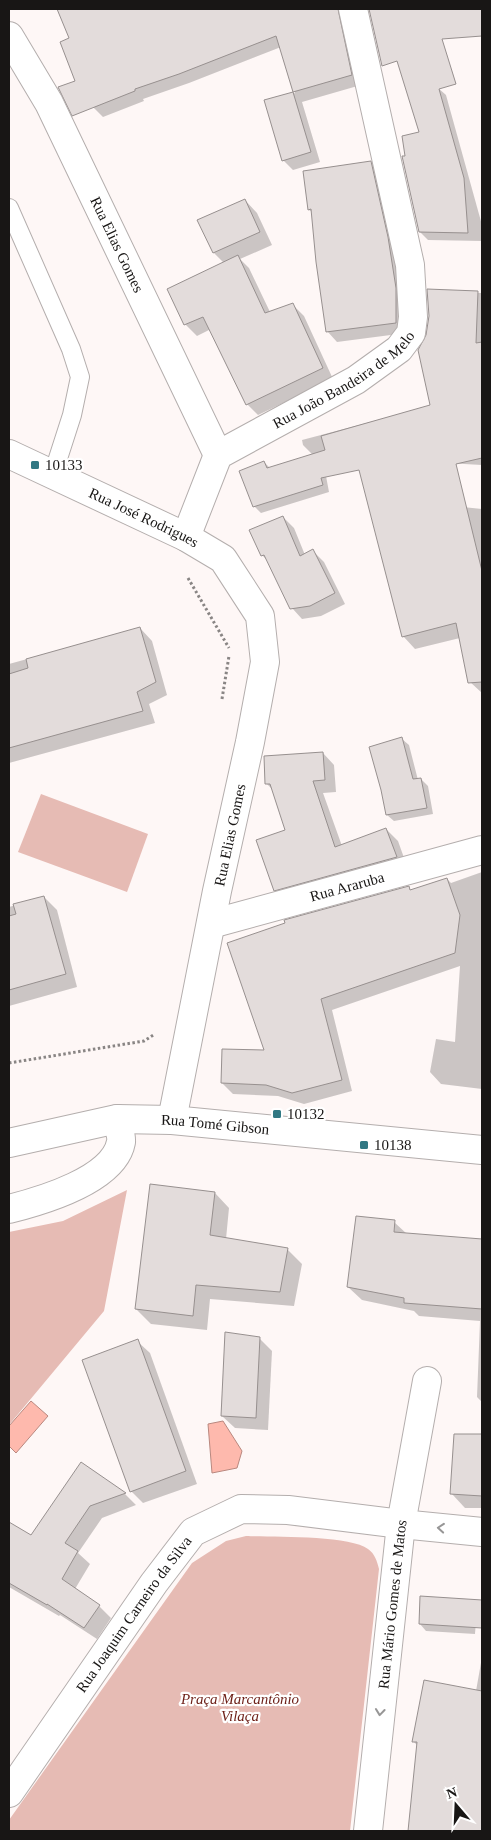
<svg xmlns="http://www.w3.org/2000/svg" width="491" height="1840" font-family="'Times New Roman',serif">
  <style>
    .green { fill: #e6bbb4 }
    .water { fill: #feb9ad; stroke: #b9887f }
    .shadow { fill: #0003 }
    .building { fill: #e3dcdb; stroke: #97908f }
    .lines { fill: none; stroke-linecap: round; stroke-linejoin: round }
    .lane-casing { stroke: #b4aead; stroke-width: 20 }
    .street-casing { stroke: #b4aead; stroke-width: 30 }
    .secondary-casing { stroke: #b4aead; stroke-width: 30 }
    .path { stroke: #898584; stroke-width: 3; stroke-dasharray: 2.5 2.5; stroke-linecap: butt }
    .lane { stroke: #fff; stroke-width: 18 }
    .street { stroke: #fff; stroke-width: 28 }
    .secondary { stroke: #fff; stroke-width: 28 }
    .oneway { stroke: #979696 }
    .poi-dot { fill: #317883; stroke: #fff; stroke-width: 2 }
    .labels { text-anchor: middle; stroke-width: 4.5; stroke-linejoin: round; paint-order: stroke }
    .street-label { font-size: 15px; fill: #181615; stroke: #fff }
    .poi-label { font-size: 15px; fill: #181615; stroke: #fff; text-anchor: start }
    .park-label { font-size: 15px; font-style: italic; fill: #6d1f17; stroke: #fff }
  </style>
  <rect width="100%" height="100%" fill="#fef7f6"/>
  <g class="green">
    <polygon points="41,794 148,834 127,892 18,852"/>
    <polygon points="127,1190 104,1311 9,1425 9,1232 63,1221"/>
    <path d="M246,1536c26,1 104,-1 122,13 7,5 9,12 11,20l-29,262h-341v-11l183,-257 34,-22z"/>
  </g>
  <g class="water">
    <polygon points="31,1401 48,1416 16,1453 9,1446 9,1426"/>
    <polygon points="223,1421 242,1451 237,1468 212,1473 208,1424"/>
  </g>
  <g class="shadow">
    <polygon points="58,9 351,9 361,85 302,102 320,162 293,170 283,160 266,101 295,93 281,47 189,83 143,99 144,101 103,117 93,107 71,39"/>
    <polygon points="370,9 427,9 434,39 376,35"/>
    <polygon points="437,87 446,95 482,225 482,241 428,240 420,232 420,133"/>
    <polygon points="370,162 381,172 398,249 406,333 337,342 327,331 312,212 309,210 304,172"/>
    <polygon points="245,200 257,213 272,245 240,259 249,268 270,312 292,304 304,316 333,379 258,415 247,404 211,329 197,336 186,325 169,289 224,263 214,253"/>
    <polygon points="428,291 482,293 482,465 319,456 323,460 329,492 261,513 254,506 264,462 270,468 313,455 303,445 302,440 431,406 428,335 430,316"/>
    <polygon points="367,497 482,509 482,677 477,678 477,681 482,680 482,693 469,681 460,638 415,649 403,636"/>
    <polygon points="283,517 294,528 305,555 313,551 324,562 345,604 321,616 302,619 292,608 269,562 262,555"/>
    <polygon points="140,628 152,641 167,695 149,704 155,723 9,763 9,664"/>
    <polygon points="402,739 409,745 418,780 421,779 428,786 433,814 394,821 387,815"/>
    <polygon points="323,753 334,765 336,792 323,793 342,846 386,829 398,841 408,869 287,902 275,890 287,831 273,790 266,783"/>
    <polygon points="482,872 482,1089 441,1084 430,1072 436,1039 455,1042 460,966 332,1010 352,1091 304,1104 278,1096 233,1094 222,1083 265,1051 408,888 411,891 447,879 451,883"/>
    <polygon points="44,897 57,910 77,987 9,1006 9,907"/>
    <polygon points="215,1193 229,1208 226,1239 287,1249 302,1264 294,1306 210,1299 207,1330 151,1324 136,1309"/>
    <polygon points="394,1222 407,1234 482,1240 482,1402 477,1397 480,1321 419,1316 414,1311 362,1300 348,1287"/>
    <polygon points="259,1338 272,1351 268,1430 235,1428 222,1416"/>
    <polygon points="137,1341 150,1353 197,1484 143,1503 131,1491"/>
    <polygon points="482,1435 482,1508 465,1508 452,1494 455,1436"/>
    <polygon points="81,1464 125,1494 136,1505 102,1518 78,1553 90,1564 75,1589 99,1606 111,1618 97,1639 60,1615 59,1616 9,1587 9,1530 12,1525 32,1536"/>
    <polygon points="477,1607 475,1634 426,1631 420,1624"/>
    <polygon points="482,1657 482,1831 409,1831 418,1746 413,1741 476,1691"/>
  </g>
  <g class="building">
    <polygon points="57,9 338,9 352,75 293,92 276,36 179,74 135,89 135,91 72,116 58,87 75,81 60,42 69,38"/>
    <polygon points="369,9 482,9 482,36 442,39 456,84 439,89 464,178 468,233 419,232 402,156 405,156 402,136 419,132 397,61 382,66"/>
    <polygon points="293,92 311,152 282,161 264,100"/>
    <polygon points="371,161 388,237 396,288 396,323 326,332 316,262 311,209 308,210 303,171"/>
    <polygon points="245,199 260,232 213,253 197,220"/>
    <polygon points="238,255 265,313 293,303 323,368 246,405 203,317 184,325 167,289"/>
    <polygon points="427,289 478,291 476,343 482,342 482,458 456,464 482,571 482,682 468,683 456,623 402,637 359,470 321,478 323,485 253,507 239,471 264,461 267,468 325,450 321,436 430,405 418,350 426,335 429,316"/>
    <polygon points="283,516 300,556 313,549 335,593 310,606 290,609 264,555 261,556 249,530"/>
    <polygon points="140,627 156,682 137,692 143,711 9,748 9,674 28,668 26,659"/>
    <polygon points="402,737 413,779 421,778 427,808 386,815 381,790 369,747"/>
    <polygon points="323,752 325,780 313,781 335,847 386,828 397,857 274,891 256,840 285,830 270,784 265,784 264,756"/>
    <polygon points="447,878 460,915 455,953 321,999 342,1080 292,1093 266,1085 221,1083 222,1049 264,1050 227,943 285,923 284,920 409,886 410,890"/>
    <polygon points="44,896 66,974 9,990 9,916 16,914 13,904"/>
    <polygon points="150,1184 215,1192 210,1235 288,1248 280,1292 196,1285 193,1316 135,1309"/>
    <polygon points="356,1216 395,1220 394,1232 482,1239 482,1309 404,1303 404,1298 347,1287"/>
    <polygon points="225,1332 260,1337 256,1418 221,1416"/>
    <polygon points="138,1339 186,1471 130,1492 82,1360"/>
    <polygon points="454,1434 482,1434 482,1496 450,1494"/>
    <polygon points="81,1462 126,1493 90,1506 65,1543 78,1551 62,1579 100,1605 84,1628 47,1604 47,1605 9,1583 9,1522 31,1535"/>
    <polygon points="420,1596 482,1600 482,1628 419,1624"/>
    <polygon points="424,1680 482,1691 482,1831 408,1831 417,1742 412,1742"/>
  </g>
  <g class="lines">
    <defs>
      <polyline id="lane" points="9,208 71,349 80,377 72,415 53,474"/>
      <g id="street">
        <path id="s1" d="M9,36l40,67 169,352"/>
        <path id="s2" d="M9,454l177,83 37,22 37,57 5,46 -15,80 -33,149 -45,229"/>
        <path id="s3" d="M186,537l32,-82 138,-75 43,-31 12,-16 2,-16 -3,-52 -57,-256"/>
        <path id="s4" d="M211,924l271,-74"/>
        <path d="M9,1209c32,-8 105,-29 112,-67 1,-6 -3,-16 -4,-23"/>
        <path id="s5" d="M9,1793l145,-210 39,-51 48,-23 47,1 113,14 81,8"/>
        <path id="s6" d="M368,1831l33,-307 26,-143"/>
      </g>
      <g id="secondary">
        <path id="s7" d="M9,1143l108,-24 55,1 310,30"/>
      </g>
    </defs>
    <use href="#lane" class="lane-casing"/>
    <use href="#street" class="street-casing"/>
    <use href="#secondary" class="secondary-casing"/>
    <g class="path">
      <polyline points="188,578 229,648"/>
      <polyline points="222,699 229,656"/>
      <polyline points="9,1063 144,1041 155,1034"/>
    </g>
    <use href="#lane" class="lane"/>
    <use href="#street" class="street"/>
    <use href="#secondary" class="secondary"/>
  </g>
  <defs><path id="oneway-chevron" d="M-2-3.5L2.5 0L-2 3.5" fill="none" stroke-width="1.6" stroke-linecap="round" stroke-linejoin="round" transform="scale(1.25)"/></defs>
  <g class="oneway">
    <use href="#oneway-chevron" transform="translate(441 1528) rotate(-175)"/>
    <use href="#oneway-chevron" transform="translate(380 1712) rotate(96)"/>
  </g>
  <g class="poi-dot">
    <rect x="30" y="460" width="10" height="10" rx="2.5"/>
    <rect x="272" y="1109" width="10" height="10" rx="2.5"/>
    <rect x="359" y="1140" width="10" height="10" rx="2.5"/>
  </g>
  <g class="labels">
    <g class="street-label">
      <text dy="5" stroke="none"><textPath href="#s1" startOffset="235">Rua Elias Gomes</textPath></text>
      <text dy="5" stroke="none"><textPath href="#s3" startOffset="235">Rua João Bandeira de Melo</textPath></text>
      <text dy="5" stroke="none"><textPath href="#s2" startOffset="149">Rua José Rodrigues</textPath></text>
      <text transform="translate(230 835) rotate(-78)" y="5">Rua Elias Gomes</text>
      <text dy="5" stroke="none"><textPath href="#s4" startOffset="141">Rua Araruba</textPath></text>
      <text dy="5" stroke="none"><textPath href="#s7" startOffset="209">Rua Tomé Gibson</textPath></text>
      <text dy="5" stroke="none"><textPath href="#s6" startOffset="228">Rua Mário Gomes de Matos</textPath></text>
      <text dy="5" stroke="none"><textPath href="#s5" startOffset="218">Rua Joaquim Carneiro da Silva</textPath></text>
    </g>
    <g class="poi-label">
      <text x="45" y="470">10133</text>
      <text x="287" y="1119">10132</text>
      <text x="374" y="1150">10138</text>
    </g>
    <g class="park-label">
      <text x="240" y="1704">Praça Marcantônio<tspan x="240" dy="17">Vilaça</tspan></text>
    </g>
  </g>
  <rect width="491" height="1840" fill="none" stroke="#181615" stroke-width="20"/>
  <g transform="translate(456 1805) rotate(341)" stroke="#ffffff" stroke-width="4" paint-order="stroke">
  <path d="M0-4L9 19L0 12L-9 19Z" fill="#181615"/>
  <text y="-8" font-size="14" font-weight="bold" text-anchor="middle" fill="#181615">N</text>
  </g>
</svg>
